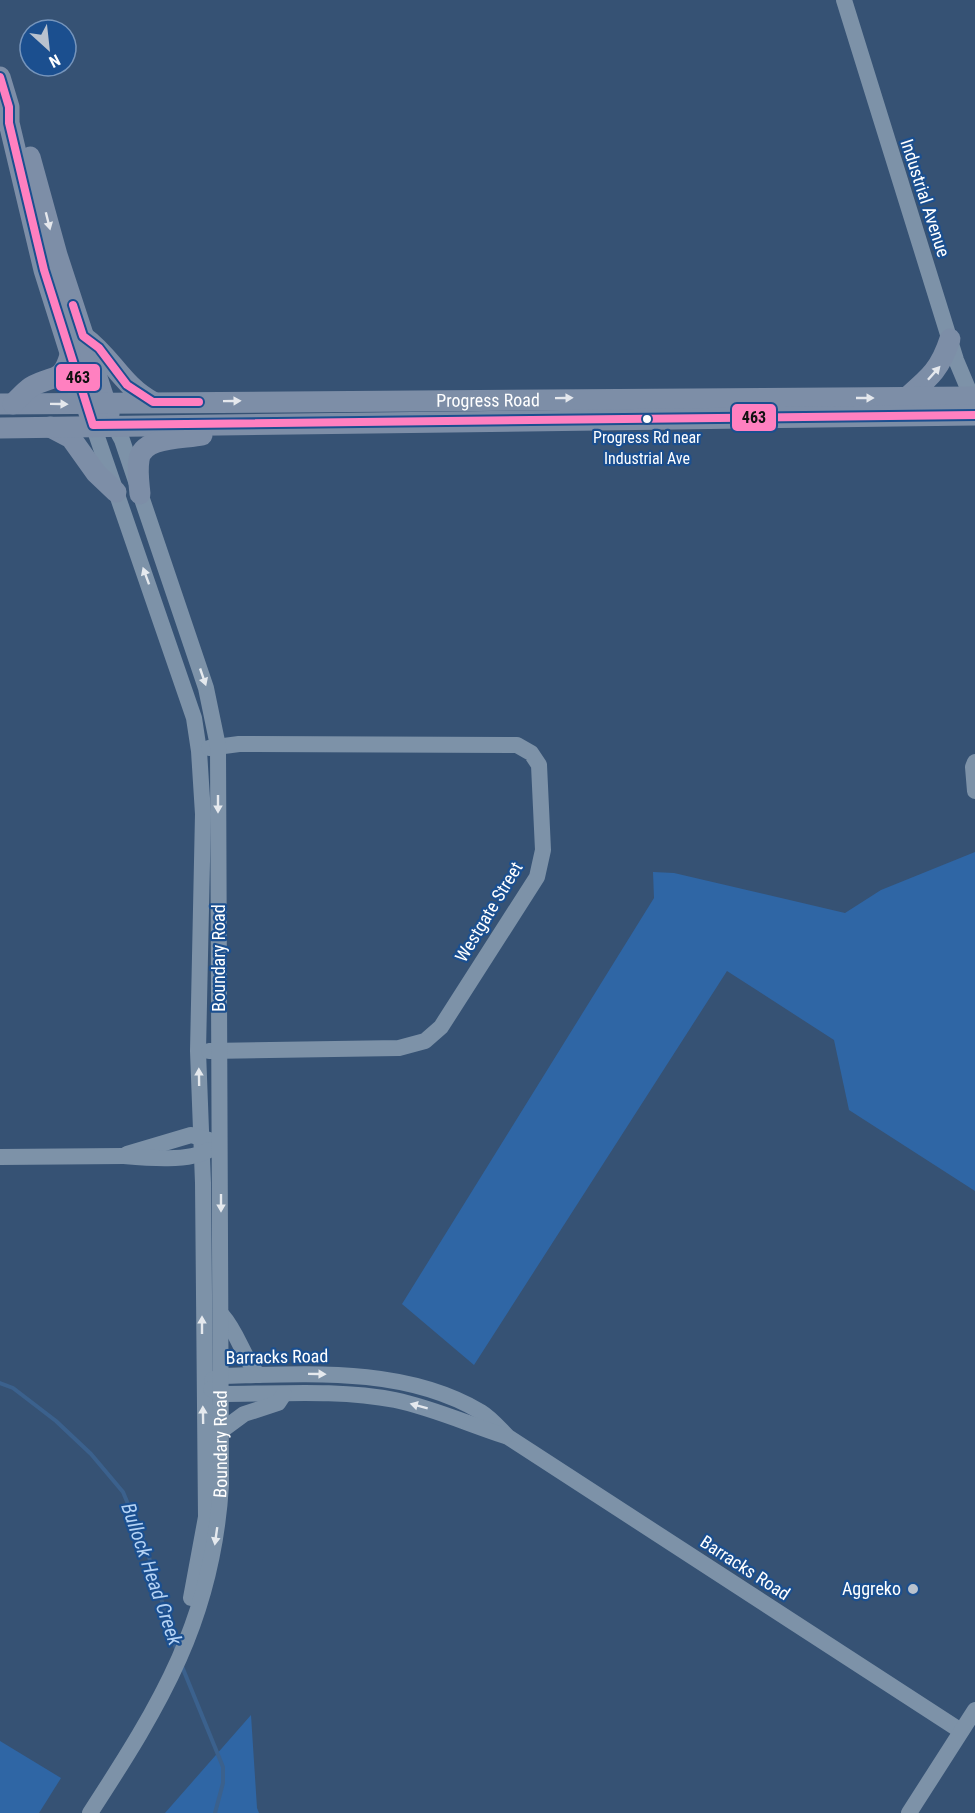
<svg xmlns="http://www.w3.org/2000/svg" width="975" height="1813" font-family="'Roboto Condensed',sans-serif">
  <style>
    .green { fill: #2f66a5 }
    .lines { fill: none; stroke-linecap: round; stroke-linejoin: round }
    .stream { stroke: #3b618d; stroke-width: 4 }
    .minor { stroke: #7d92a8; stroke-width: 16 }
    .major { stroke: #7d8ea7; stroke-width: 21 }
    .bus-1-casing { stroke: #1b4f8f; stroke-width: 12 }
    .bus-1 { stroke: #ff80c0; stroke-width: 8 }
    .oneway { fill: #e5e8ed }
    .oneway2 { fill: #e5e9ee }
    .bus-dot { fill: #fff; stroke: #1b4f8f; stroke-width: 2 }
    .poi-dot { fill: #b9c2ce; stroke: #1b4f8f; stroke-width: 2 }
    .labels { text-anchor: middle; stroke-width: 4.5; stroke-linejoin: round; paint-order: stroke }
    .bus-label { font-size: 16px; fill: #fff; stroke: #1b4f8f }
    .street-label { font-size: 18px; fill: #fff; stroke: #1b4f8f }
    .poi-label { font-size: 18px; fill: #fff; stroke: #1b4f8f; text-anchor: end }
    .water-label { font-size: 20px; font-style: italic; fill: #b5d3f5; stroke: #1b4f8f }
    .line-badge { stroke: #1b4f8f; stroke-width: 2 }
    .pale-badge-label { font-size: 16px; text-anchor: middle; font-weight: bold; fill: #111 }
  </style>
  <rect width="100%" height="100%" fill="#365274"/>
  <g class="green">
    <polygon points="975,852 975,1191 849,1110 834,1040 727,971 474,1365 402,1304 654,898 653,872 674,873 845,913 881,890"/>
    <polygon points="251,1715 257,1808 259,1813 165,1813"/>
    <polygon points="0,1741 61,1778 39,1813 0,1813"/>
  </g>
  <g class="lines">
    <g class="stream">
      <polyline points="0,1383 13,1388 56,1421 91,1454 123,1492 146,1547 176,1649"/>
      <polyline points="181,1664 223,1767 223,1783 215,1813"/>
    </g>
    <g class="minor">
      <polyline points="844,0 956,360 975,405"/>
      <polyline points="93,425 194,718 199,751 203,814 198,1051 203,1183 206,1517 191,1598"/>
      <polyline points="209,748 239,744 517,745 531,753 539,765 543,850 537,877 441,1027 425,1041 399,1048 209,1051"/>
      <polyline points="975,762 973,767 975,791"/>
      <polyline points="127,1154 191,1135 209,1140"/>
      <path d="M0,1157l123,-1c23,2 67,6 86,-6"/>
      <path d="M222,1315c16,18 21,42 36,60"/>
      <path d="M212,1380l9,-4c85,-2 183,-10 260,36 10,6 19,17 27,25l453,294"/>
      <path d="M211,1389l9,5c57,0 119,-5 175,6 38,8 73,24 110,36"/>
      <polyline points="221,1431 244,1414 278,1403 284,1394"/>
      <path id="s1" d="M90,1813c71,-109 123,-194 131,-328l-3,-739 -12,-58 -84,-248 -8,-15"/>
      <polyline points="909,1813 975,1710"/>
    </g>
    <g class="major">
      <polyline points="0,77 9,107 9,123 44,270 90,416"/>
      <polyline points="30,157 57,255 109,414"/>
      <path d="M84,337c27,19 38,49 69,65"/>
      <path d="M906,398c23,-20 34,-28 44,-59"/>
      <path id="s2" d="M0,404l975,-7"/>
      <path d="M13,404c6,-6 12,-13 18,-17 22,-13 31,-3 39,-32"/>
      <polyline points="50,427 71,438 96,473 116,492"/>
      <polyline points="0,428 975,415"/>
      <path d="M140,494c-1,-11 -3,-23 -1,-34 3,-24 45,-21 63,-25"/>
    </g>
    <defs>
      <g id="bus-1">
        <polyline points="0,77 9,107 9,123 44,270 93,425 975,415"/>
        <polyline points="73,305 83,336 99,348 127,385 153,402 199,402"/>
      </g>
    </defs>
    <use href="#bus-1" class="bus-1-casing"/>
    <use href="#bus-1" class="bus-1"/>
  </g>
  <defs><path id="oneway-solid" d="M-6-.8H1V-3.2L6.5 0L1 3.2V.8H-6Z" transform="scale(1.5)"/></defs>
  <g class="oneway">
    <use href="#oneway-solid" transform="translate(48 221) rotate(76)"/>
    <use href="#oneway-solid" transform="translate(934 373) rotate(-48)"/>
    <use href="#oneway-solid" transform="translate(564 398) rotate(-1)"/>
    <use href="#oneway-solid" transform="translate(865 398)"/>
    <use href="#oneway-solid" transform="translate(232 401) rotate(-1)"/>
    <use href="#oneway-solid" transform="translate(59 404) rotate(1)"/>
  </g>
  <g class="oneway2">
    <use href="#oneway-solid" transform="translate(146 576) rotate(-110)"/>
    <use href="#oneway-solid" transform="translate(203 677) rotate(71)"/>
    <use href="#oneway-solid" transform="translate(218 804) rotate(90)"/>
    <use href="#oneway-solid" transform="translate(199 1077) rotate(-91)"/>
    <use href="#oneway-solid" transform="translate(221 1203) rotate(90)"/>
    <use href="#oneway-solid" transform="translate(202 1325) rotate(-90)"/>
    <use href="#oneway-solid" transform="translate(317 1374) rotate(1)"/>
    <use href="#oneway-solid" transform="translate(419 1406) rotate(-165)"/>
    <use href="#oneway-solid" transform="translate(203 1415) rotate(-91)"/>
    <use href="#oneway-solid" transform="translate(216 1536) rotate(98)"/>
  </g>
  <circle class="bus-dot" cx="647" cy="419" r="5"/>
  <circle class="poi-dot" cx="913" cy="1589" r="6"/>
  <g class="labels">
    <g class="bus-label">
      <text x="647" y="443">Progress Rd near<tspan x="647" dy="21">Industrial Ave</tspan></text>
    </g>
    <g class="street-label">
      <text transform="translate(925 198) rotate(72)" y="6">Industrial Avenue</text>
      <text dy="6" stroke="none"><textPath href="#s2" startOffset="488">Progress Road</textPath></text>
      <text transform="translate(489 912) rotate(-59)" y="6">Westgate Street</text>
      <text transform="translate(219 958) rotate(-90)" y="6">Boundary Road</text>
      <text transform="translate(277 1357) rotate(-1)" y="6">Barracks Road</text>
      <text dy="6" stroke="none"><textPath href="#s1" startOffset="399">Boundary Road</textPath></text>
      <text transform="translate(745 1568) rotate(33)" y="6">Barracks Road</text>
    </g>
    <g class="poi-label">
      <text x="901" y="1595">Aggreko</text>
    </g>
    <g class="water-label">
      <text transform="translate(152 1574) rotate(71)" y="7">Bullock Head Creek</text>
    </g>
  </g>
  <g class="line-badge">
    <rect x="55" y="363" width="46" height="29" rx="6" fill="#ff80c0"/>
    <rect x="731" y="403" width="46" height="29" rx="6" fill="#ff80c0"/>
  </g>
  <g class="pale-badge-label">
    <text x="78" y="383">463</text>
    <text x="754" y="423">463</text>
  </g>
  <g transform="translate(48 48) rotate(153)"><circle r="28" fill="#1b4f8f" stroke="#7695bc" stroke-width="1.5"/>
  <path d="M0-4.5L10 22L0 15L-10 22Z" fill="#b9c2ce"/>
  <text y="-9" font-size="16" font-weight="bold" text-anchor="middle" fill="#ffffff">N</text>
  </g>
</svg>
